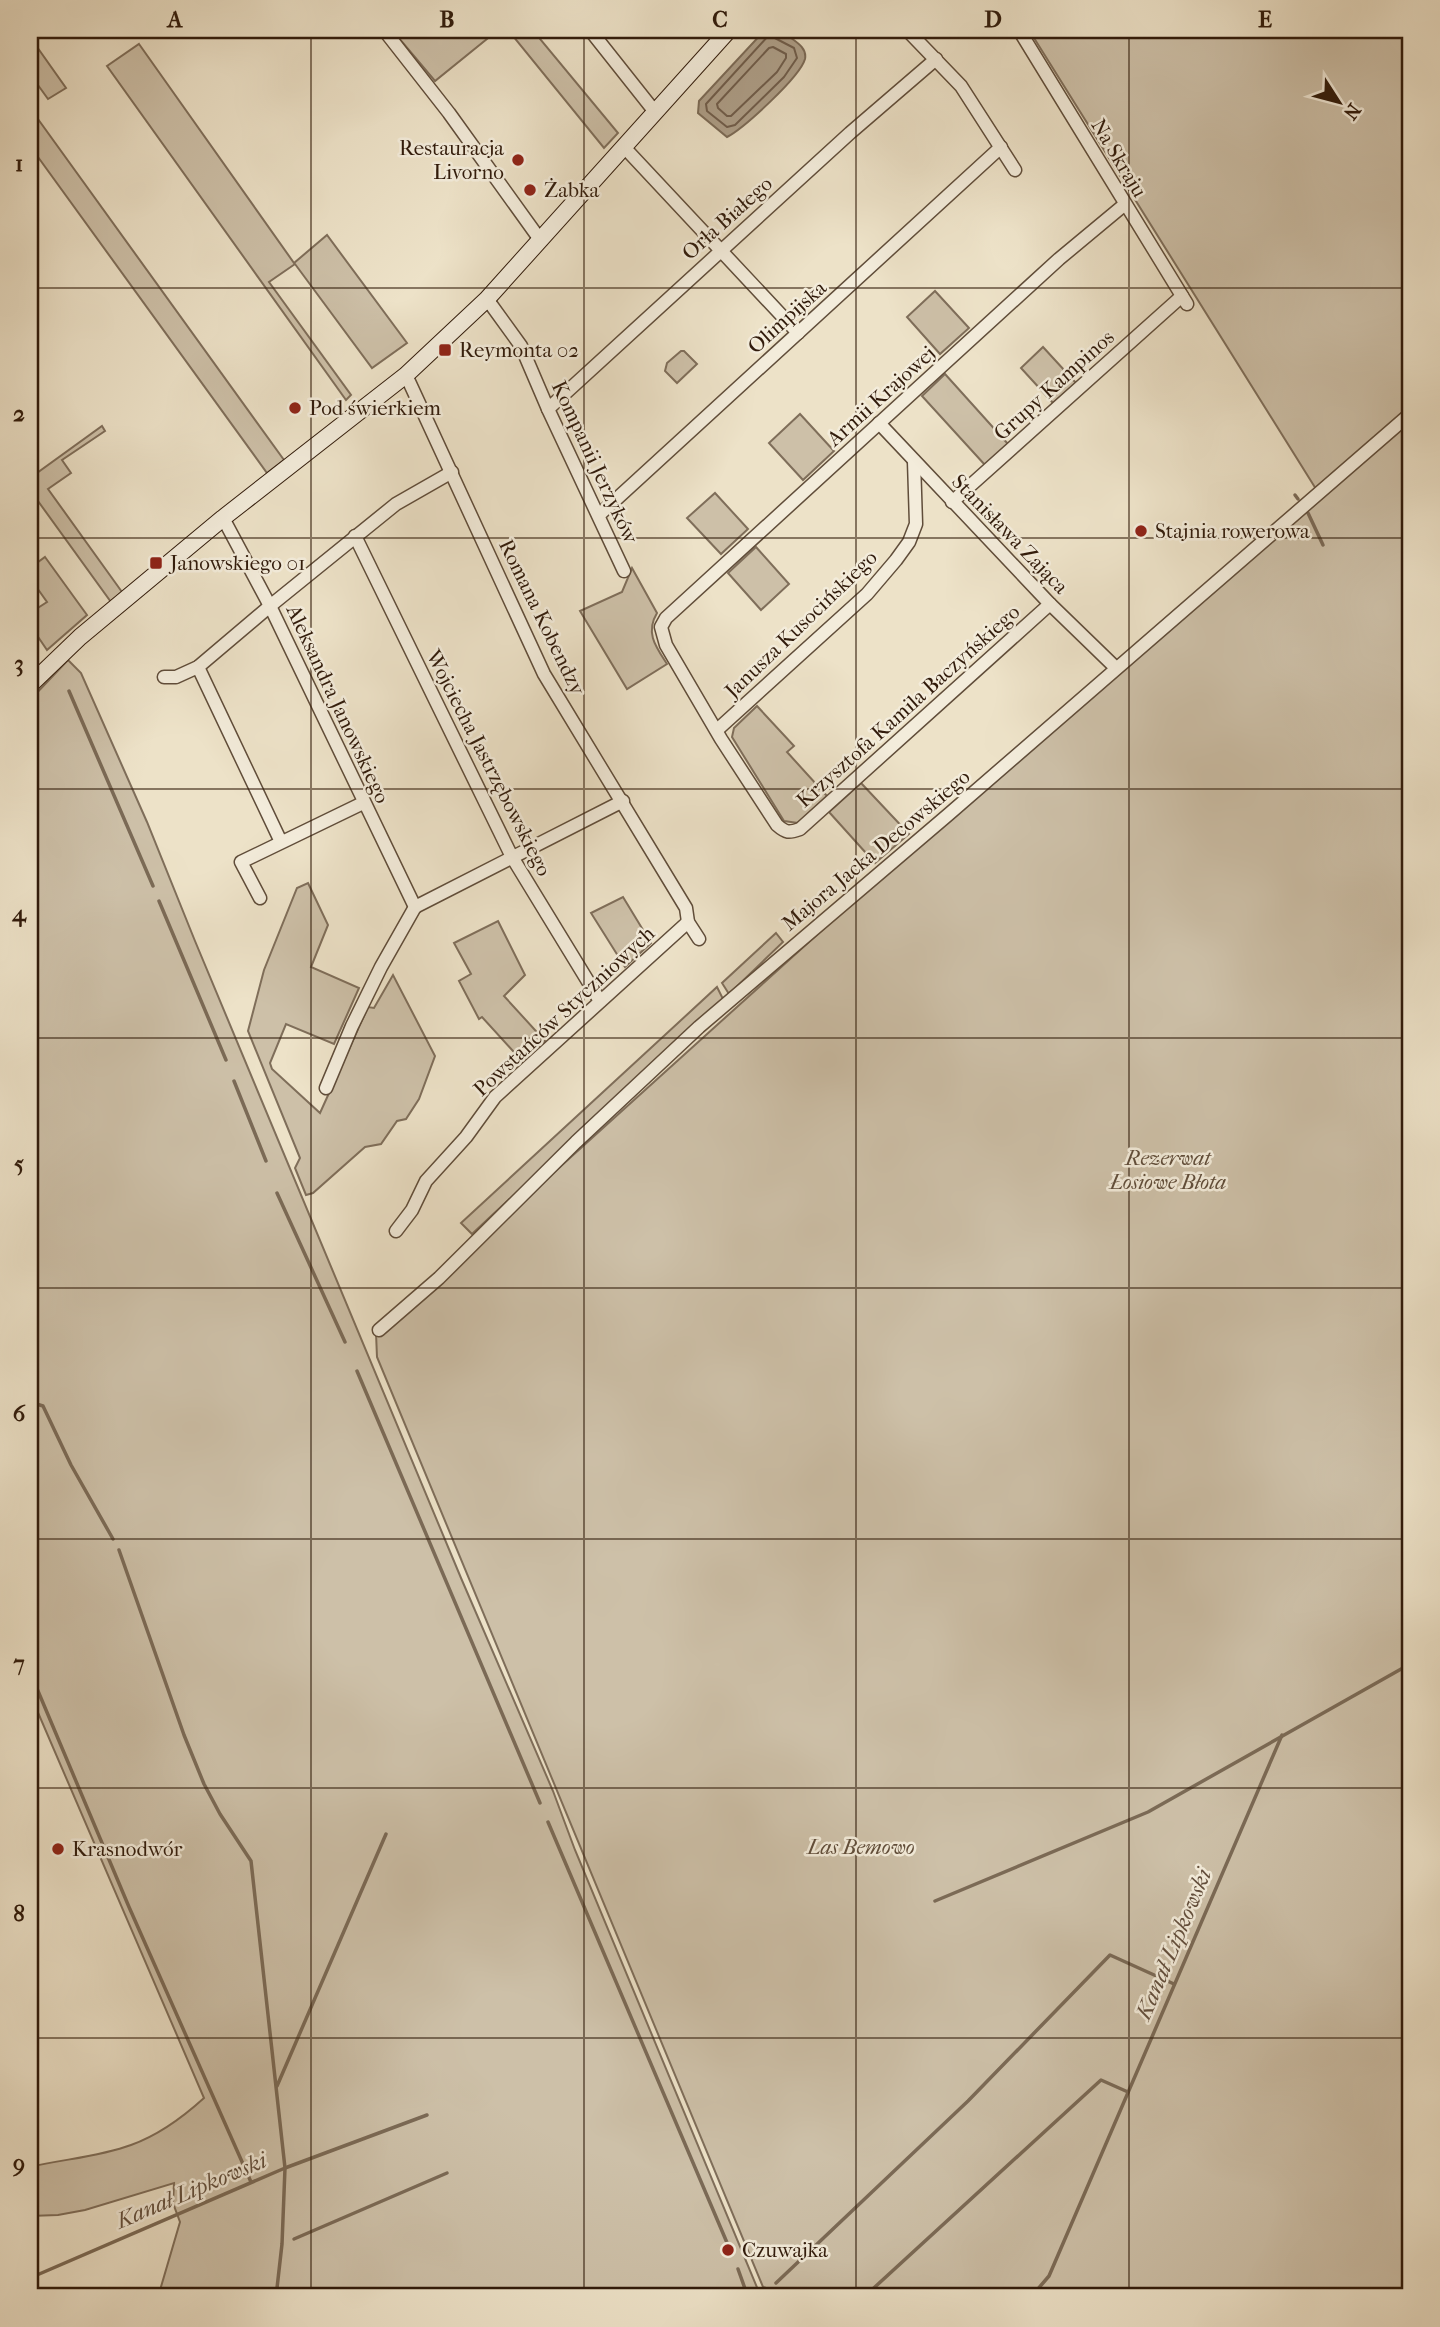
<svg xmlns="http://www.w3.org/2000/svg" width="1440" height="2327" font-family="'IM FELL French Canon',serif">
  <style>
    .green { fill: #cdc0a8; stroke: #7f6e5a; stroke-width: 2 }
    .water { fill: #ad9e88; stroke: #7b6a56; stroke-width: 2 }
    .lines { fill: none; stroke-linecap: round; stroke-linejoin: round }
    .shore { stroke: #6f5c4a; stroke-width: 2 }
    .stream { stroke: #7b6a56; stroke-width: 3.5 }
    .street-casing { stroke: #604d3a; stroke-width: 15 }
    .secondary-casing { stroke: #311b0b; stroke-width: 18 }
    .street { stroke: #f3ecdb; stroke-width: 12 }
    .secondary { stroke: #f3ecdb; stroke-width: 16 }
    .grid { fill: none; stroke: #311b0b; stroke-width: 2; stroke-opacity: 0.55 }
    .poi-dot { fill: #8f2418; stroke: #f3ecdb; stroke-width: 2.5 }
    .labels { text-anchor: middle; stroke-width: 5; stroke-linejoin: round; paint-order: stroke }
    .poi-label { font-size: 21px; fill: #311b0b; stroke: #f3ecdb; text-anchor: start }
    .street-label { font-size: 21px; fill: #311b0b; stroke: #f3ecdb }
    .park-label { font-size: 21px; font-style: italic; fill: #604d3a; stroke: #f3ecdb }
    .water-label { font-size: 23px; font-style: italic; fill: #634f3d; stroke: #f3ecdb }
    .neatline { fill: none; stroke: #311b0b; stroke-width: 2.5 }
    .grid-label { font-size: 23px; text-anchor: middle; font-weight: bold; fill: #311b0b }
  </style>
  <rect width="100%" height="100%" fill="#ede2c8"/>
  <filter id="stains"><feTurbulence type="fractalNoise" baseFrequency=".00286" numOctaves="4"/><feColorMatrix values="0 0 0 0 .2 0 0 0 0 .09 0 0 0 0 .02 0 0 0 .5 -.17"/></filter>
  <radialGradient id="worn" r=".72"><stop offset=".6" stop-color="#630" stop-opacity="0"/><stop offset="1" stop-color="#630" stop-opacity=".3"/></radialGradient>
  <g class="green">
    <polygon points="392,30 498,30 435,81"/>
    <polygon points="508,30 551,30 540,39 618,133 604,148"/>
    <polygon points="1029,30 1410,30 1410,2297 770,2297 776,2291 763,2287 377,1357 376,1333 830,923 1321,497"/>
    <polygon points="30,37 66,88 48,99 30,74"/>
    <polygon points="139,44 294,263 327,235 407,343 372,368 295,264 269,282 351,395 346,400 107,66"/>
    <polygon points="30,108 284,460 267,473 30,146"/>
    <polygon points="935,291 969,328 940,354 907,317"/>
    <polygon points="1043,347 1076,383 1053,403 1021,368"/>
    <polygon points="681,351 684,351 697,364 677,383 665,371 667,363"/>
    <polygon points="945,374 1008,444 985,465 922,396"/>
    <polygon points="800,414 834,451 803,480 769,443"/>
    <polygon points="102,426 105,431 62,460 71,473 48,489 122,592 111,602 30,490 30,482 37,473"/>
    <polygon points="715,493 748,529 721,554 687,518"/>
    <polygon points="756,547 789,584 761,610 728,573"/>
    <polygon points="45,557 87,615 47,650 30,625 30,613 47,602 30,578 30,568"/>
    <path d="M632,568l25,45c-12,20 -1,34 10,51l-40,25 -47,-78 42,-19z"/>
    <path d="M68,660l13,13 66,149 48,119 266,637 92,213 22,59 186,447h-603l22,-75 -7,-19 1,-20 -89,27 -27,5 -28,1v-49c33,-8 69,-10 101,-22 28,-10 51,-27 73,-47l-174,-404v-994z"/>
    <polygon points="757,706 794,746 787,752 827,796 798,823 784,821 732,737 734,728"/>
    <polygon points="861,783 909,834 875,863 829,812"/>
    <polygon points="308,883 328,925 311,967 359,988 334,1044 286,1024 270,1063 272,1069 320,1113 368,1007 374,1008 393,975 435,1056 419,1099 406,1119 397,1121 381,1144 365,1147 313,1193 306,1195 295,1168 300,1158 248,1031 264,970 297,888"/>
    <polygon points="623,897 651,943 625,967 591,913"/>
    <polygon points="498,921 525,975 504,996 545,1041 523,1062 482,1017 479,1019 459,981 471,974 454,943"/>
    <polygon points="776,933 783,942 729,994 722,983"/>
    <polygon points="717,987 723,999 472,1234 461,1223"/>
  </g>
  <path class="water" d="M765,30c10,0 17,4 26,8 7,5 16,11 14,21 -5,18 -61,69 -78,78l-29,-24 1,-12z"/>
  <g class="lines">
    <g class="shore">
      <polygon points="769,35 794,48 797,58 784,77 735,125 727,127 707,111 706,104"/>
      <polygon points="773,47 786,54 786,58 777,72 731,116 727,116 718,108 717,104 769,48"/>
    </g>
    <g class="stream">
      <polyline points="1295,495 1298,499"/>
      <polyline points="1308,513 1323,545"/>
      <polyline points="69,691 153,886"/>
      <polyline points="159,901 226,1060"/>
      <polyline points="234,1081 266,1161"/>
      <polyline points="277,1193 345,1342"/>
      <polyline points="357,1371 540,1803"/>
      <polyline points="30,1402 43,1406 71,1465 113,1539"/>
      <polyline points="119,1550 184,1735 204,1784 220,1814 251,1861 285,2168 282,2244 276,2297"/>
      <polyline points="30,1672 129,1907 251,2182"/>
      <polyline points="548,1822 728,2245"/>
      <polyline points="935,1901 1148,1812 1410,1664"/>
      <polyline points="277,2086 386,1834"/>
      <polyline points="294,2239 447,2173"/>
      <polyline points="738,2269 748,2297"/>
      <polyline points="30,2278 285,2168 427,2115"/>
      <polyline points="776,2283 968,2101 1110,1955 1174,1984"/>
      <polyline points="864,2297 1101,2080 1128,2092"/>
      <polyline points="1031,2297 1049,2276 1282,1735"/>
    </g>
    <defs>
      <g id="street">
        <polyline points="384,30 449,113 541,241"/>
        <polyline points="590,30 655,112"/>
        <polyline points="907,30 961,86 1015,170"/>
        <polyline points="1019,30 1187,304"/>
        <polyline points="624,147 798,333"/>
        <polyline points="487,299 521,346 548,409 624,571"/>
        <polyline points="406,375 544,674 686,908 688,922 699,939"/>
        <polyline points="548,409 850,133 936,59"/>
        <polyline points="879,423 1050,604 1116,668"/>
        <polyline points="952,502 1182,296"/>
        <polyline points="599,515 1001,147"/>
        <polyline points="223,518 270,606 415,907"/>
        <polyline points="355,536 512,857 600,1001"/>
        <path d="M1050,604l-250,225c-11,4 -14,4 -23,-4l-56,-86 -55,-94 -5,-18 5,-9 393,-359 65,-54"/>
        <polyline points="198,667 281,842"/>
        <polyline points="164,677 176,677 198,667 270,606 396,504 452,472"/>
        <polyline points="717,730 867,594 896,560 909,542 916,524 914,461"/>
        <polyline points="260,898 241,862 363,803"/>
        <polyline points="415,907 623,801"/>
        <polyline points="326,1088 352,1026 381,967 415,907"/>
        <polyline points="396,1231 412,1210 426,1181 466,1137 495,1097 688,922"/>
        <polyline points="379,1330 439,1278 576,1142 699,1027 949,814 1410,414"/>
      </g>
      <polyline id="secondary" points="30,685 80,637 223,518 406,375 487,299 729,30"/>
    </defs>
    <use href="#street" class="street-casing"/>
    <use href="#secondary" class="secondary-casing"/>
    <use href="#street" class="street"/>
    <use href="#secondary" class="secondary"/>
  </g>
  <path class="grid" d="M311,30v2267M584,30v2267M856,30v2267M1129,30v2267M30,288h1380M30,538h1380M30,789h1380M30,1038h1380M30,1288h1380M30,1539h1380M30,1788h1380M30,2038h1380"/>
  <g class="poi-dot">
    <circle cx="518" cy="160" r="7"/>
    <circle cx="530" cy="190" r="7"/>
    <rect x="438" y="343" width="14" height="14" rx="3.5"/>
    <circle cx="295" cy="408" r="7"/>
    <circle cx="1141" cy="531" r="7"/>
    <rect x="149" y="556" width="14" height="14" rx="3.5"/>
    <circle cx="58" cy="1849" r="7"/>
    <circle cx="728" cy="2250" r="7"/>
  </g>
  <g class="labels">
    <g class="poi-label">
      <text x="504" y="155" text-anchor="end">Restauracja<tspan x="504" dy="24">Livorno</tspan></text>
      <text x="544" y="197">Żabka</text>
      <text x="459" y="357">Reymonta 02</text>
      <text x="309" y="415">Pod świerkiem</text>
      <text x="1155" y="538">Stajnia rowerowa</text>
      <text x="170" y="570">Janowskiego 01</text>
      <text x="72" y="1856">Krasnodwór</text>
      <text x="742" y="2257">Czuwajka</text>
    </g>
    <g class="street-label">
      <text transform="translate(1119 158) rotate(59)" y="7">Na Skraju</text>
      <text transform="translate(727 218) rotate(-42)" y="7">Orła Białego</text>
      <text transform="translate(787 317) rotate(-42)" y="7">Olimpijska</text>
      <text transform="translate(1054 385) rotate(-42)" y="7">Grupy Kampinos</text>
      <text transform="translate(881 396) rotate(-42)" y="7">Armii Krajowej</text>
      <text transform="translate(595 462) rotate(65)" y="7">Kompanii Jerzyków</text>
      <text transform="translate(1010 534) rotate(46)" y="7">Stanisława Zająca</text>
      <text transform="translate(542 617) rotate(64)" y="7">Romana Kobendzy</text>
      <text transform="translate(801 624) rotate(-44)" y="7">Janusza Kusocińskiego</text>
      <text transform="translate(338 704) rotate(65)" y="7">Aleksandra Janowskiego</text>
      <text transform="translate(908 706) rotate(-42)" y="7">Krzysztofa Kamila Baczyńskiego</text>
      <text transform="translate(489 763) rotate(63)" y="7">Wojciecha Jastrzębowskiego</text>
      <text transform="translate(876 850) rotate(-40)" y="7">Majora Jacka Decowskiego</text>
      <text transform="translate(564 1011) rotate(-43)" y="7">Powstańców Styczniowych</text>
    </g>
    <g class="park-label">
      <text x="1168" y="1165">Rezerwat<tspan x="1168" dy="24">Łosiowe Błota</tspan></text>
      <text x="861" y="1854">Las Bemowo</text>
    </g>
    <g class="water-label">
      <text transform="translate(1173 1944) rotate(-67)" y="8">Kanał Lipkowski</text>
      <text transform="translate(191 2190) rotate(-23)" y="8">Kanał Lipkowski</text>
    </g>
  </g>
  <rect width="1440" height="2327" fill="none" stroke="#ede2c8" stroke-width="77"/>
  <g transform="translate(1339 102) rotate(126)" stroke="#f3ecdb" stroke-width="5" paint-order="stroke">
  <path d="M0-5L12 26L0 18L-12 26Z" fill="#311b0b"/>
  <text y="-10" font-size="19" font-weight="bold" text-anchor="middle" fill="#311b0b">N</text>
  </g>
  <rect x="38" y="38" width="1364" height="2250" class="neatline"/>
  <g class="grid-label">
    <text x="175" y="27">A</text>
    <text x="447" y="27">B</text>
    <text x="720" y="27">C</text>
    <text x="993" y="27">D</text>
    <text x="1265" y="27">E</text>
    <text x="19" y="171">1</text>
    <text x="19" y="421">2</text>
    <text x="19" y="671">3</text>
    <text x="19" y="921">4</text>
    <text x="19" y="1171">5</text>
    <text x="19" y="1421">6</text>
    <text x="19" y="1671">7</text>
    <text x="19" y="1921">8</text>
    <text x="19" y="2171">9</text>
  </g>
  <rect width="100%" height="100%" filter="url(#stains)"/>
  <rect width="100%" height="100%" fill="url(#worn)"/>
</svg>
